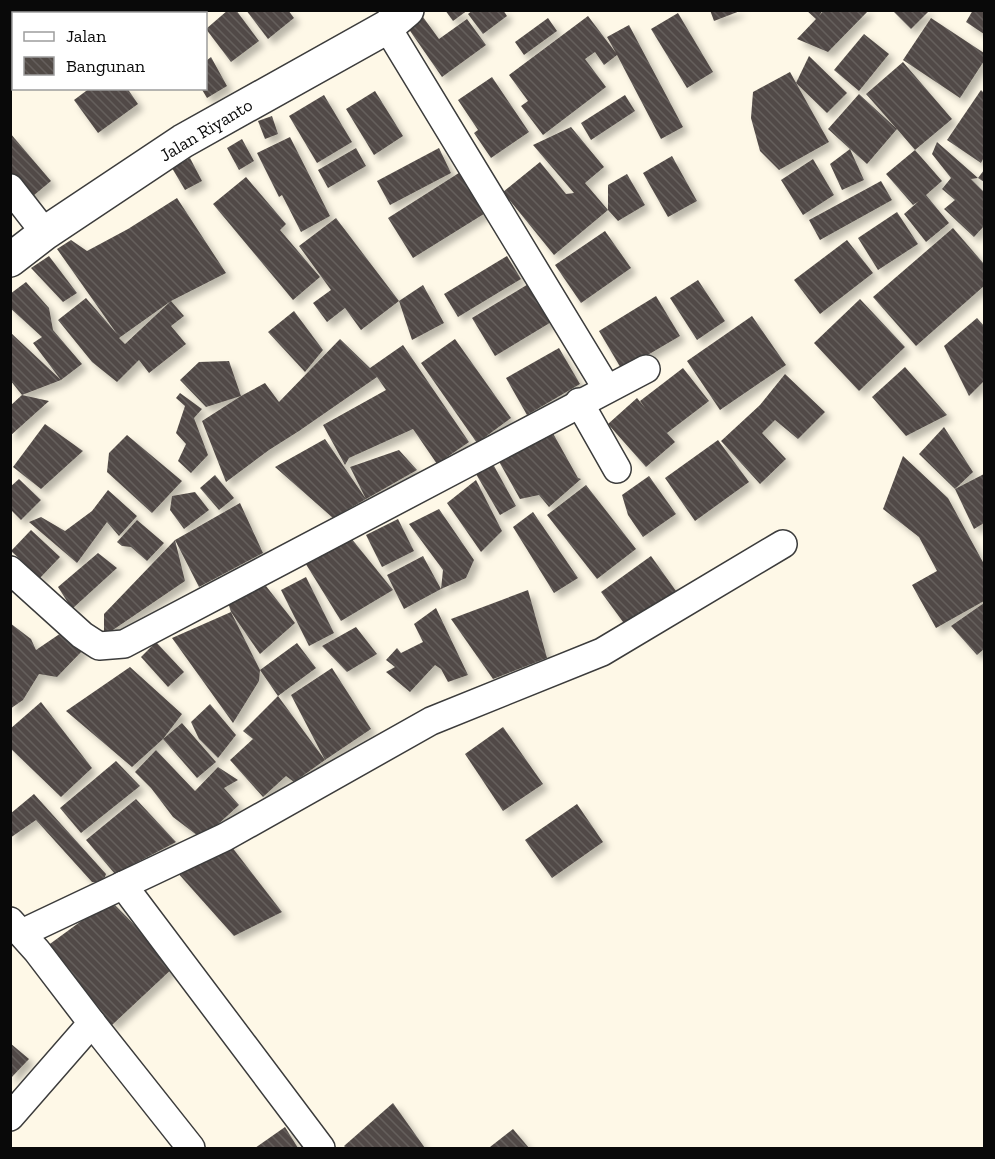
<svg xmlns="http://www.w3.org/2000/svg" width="995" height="1159" font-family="'Zilla Slab',serif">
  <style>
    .building { fill: url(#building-back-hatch); fill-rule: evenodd; filter: url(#shadow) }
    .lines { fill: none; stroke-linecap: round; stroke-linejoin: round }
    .minor-casing { stroke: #3c3c3c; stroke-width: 30 }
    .tertiary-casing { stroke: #3c3c3c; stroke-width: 36 }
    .minor { stroke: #fff; stroke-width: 27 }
    .tertiary { stroke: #fff; stroke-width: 33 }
    .labels { text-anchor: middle; stroke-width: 6; stroke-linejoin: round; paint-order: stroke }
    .street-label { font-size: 18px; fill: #090909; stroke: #fff }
  </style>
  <defs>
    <pattern id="building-back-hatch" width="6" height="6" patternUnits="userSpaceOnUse" patternTransform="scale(1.5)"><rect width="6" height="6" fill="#514a46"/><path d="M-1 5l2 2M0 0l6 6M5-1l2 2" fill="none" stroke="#655f5c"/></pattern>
    <filter id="shadow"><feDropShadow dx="5.5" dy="5.5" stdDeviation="3" flood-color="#0004"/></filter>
  </defs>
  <rect width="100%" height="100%" fill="#fef8e7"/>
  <g class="building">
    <polygon points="60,10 93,10 94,14 55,14"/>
    <polygon points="123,10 197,10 199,14 125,14"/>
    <polygon points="228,10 236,10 259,41 231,62 206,29"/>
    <polygon points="246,10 288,10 294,18 268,39"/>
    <polygon points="445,10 468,10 453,21"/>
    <polygon points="473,10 503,10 507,16 483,34 468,14"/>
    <polygon points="710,10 740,10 740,11 714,21"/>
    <polygon points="806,10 823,10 819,16 824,10 869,10 828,52 797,39 816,19"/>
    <polygon points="892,10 930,10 911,29"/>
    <polygon points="973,10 984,10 984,34 966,22"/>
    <polygon points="678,13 713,72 687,88 651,29"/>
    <polygon points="588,16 616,53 607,37 629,25 683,127 661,139 617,55 604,65 595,52 585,59 606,87 543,135 521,106 528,101 509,75"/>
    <polygon points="423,17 439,39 467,19 486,45 442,77 408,28"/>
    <polygon points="548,18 557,31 524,55 515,42"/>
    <polygon points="931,18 984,53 984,61 960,98 903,60"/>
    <polygon points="864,34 889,54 859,91 834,70"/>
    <polygon points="809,56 847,93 827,113 796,83"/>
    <polygon points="211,57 227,86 207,98 201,88 206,88 206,61"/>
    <polygon points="903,62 952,119 915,150 897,129 867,164 850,149 864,180 842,190 830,164 850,149 828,129 859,94 897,129 866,94"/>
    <polygon points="790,72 829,142 779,170 760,151 751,118 753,92"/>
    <polygon points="492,77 529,132 491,158 474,133 478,130 458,100"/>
    <polygon points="90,88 127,88 138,104 98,133 74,100"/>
    <polygon points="981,90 984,93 984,157 981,163 947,140"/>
    <polygon points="375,91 403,136 374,155 346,109"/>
    <polygon points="324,95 352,142 317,163 289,116"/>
    <polygon points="625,95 635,111 591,140 581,123"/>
    <polygon points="272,116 278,134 265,139 258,121"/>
    <polygon points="571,127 604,167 585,183 608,210 554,255 503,192 540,162 566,194 574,193 533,145"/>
    <polygon points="10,133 51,181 27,201 10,181"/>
    <polygon points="290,137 330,216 301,232 282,195 279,197 257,153"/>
    <polygon points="242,139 254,161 239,170 227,148"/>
    <polygon points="937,142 978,178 984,170 984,182 978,178 971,179 984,192 984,226 974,237 944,209 955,200 942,189 951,178 932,154"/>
    <polygon points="356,148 366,166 328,188 318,170"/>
    <polygon points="439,148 451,173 390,205 377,181"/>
    <polygon points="915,150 942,181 926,195 949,223 926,242 904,214 919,201 913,205 886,174"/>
    <polygon points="672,156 697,201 668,217 643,173"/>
    <polygon points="190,158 202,181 185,190 172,168"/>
    <polygon points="813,159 834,195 803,215 781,180"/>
    <polygon points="462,171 487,212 413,258 388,218"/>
    <polygon points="627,174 645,205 618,221 608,210 608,185"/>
    <polygon points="246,177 286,224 280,230 320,277 293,300 213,204"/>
    <polygon points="881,181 892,200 820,240 809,220"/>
    <path d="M177,198l49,75 -55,28 13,15 -13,10 15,18 -37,29 -10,-13 -22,22 -25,-20 -34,-42 28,-22 31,36 -60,-85 14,-9 16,11 41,-22zM171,301l-46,43 -6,-6z"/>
    <polygon points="897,212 918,244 878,270 858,238"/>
    <polygon points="336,218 399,301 361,330 345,308 327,322 313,303 331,290 299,246"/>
    <polygon points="953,228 984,264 984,286 916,346 873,297"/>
    <polygon points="605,231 631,268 581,303 555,265"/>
    <polygon points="847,240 873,273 820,314 794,280"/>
    <polygon points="49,256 77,293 63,302 31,268"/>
    <polygon points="507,256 521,279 458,317 444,294"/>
    <polygon points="698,280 725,321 697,340 670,298"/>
    <polygon points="26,282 49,308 53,330 82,364 61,380 22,395 49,401 10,436 10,406 22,395 10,380 10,332 61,380 33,343 42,337 10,308 10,294"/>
    <polygon points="530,283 553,321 495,356 472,318"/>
    <polygon points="423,285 444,323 412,340 399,301"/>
    <polygon points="656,296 680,336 622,370 599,331"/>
    <polygon points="860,299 905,347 859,391 814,343"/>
    <polygon points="294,311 323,350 305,372 268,332"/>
    <polygon points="752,316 786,365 720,410 687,361"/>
    <polygon points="977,318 984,326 984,381 969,396 944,346"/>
    <polygon points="340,339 370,368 403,345 469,442 437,464 413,429 349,458 345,465 323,425 386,390 377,377 299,431 269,450 226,482 202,421 241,396 206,407 180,380 199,362 229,361 241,396 265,383 279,402"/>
    <polygon points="455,339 511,418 477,443 421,363"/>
    <polygon points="559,348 580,384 527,415 506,378"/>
    <polygon points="905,367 947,415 906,436 872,397"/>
    <polygon points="683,368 709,401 667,433 675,442 646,467 608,424 637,398 646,409 640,401"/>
    <polygon points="785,374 825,412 798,439 775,420 762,433 786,459 760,484 721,441 760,405"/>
    <polygon points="180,393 202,409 194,418 208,455 191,473 178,461 186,444 176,433 185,406 176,398"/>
    <polygon points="45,424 83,451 41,489 13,467"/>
    <polygon points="944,427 973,472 955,489 919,454"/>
    <polygon points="550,428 578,478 581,479 549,507 539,495 520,499 497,458"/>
    <polygon points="127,435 182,481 152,513 107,472 109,453"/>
    <polygon points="325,439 366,499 350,467 399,450 417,470 366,499 333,518 275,467"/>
    <polygon points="718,440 749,482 695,521 665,478"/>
    <polygon points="903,456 948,498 984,564 984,601 936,628 912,585 937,571 919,537 883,509"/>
    <polygon points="493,464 516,506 500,515 476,474"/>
    <polygon points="984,474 984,523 974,529 955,489"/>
    <polygon points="215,475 234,498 219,510 200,488"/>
    <polygon points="649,476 676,514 643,537 628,515 622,495"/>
    <polygon points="19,479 41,500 21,520 10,509 10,487"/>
    <polygon points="476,480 502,531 481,552 447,503"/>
    <polygon points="586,485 636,549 597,579 547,515"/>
    <polygon points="108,490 137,516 119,536 107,522 77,563 29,522 41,517 65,531 92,511"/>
    <polygon points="195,492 209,510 184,529 170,510 172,496"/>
    <polygon points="240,503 263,553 199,587 175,540 185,581 104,636 104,614 175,540"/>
    <polygon points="439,509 474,560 466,578 441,589 443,570 409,524"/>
    <polygon points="533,512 578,578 554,593 513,527"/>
    <polygon points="398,519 414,551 382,567 366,535"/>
    <polygon points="137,520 164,543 147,561 131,547 122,546 117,542"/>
    <polygon points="31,530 60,557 40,578 11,551"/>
    <polygon points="351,538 393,590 341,621 304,561"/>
    <polygon points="98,553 117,568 72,609 58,587"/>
    <polygon points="423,556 441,589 404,609 387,575"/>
    <polygon points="651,556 676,591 626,626 601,592"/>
    <polygon points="306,577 334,633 309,646 281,590"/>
    <polygon points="266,586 295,623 260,654 231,612 226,596"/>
    <polygon points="528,590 547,658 493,679 451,619"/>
    <polygon points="984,603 984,649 977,655 951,626"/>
    <polygon points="436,608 468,675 448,682 441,669 435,665 410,692 386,672 395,667 386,660 397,648 401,653 423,642 414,624"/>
    <polygon points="231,612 260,670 297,643 316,668 278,696 325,760 294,782 286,776 263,797 230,760 253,739 243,731 278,696 260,670 259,681 233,723 172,638"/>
    <polygon points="10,623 31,639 36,650 64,631 84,649 57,677 39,674 23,700 10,709"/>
    <polygon points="356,627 377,654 347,672 322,646"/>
    <polygon points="156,642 184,672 168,687 141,657"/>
    <polygon points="130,667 182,714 163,739 182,723 216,762 197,778 163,739 132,767 66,711"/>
    <polygon points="332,668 371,729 325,760 291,695"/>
    <polygon points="41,702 92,768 61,797 10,748 10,729"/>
    <polygon points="210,704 236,735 218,758 199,739 191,722"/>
    <polygon points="503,727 543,784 503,811 465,754"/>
    <polygon points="156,750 195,791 218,767 238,780 224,788 239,805 202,839 173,817 151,788 135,772"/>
    <polygon points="116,761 140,786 81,833 60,808"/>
    <polygon points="34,794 106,874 103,882 92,882 36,820 10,838 10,814"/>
    <polygon points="136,799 176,842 115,874 86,840"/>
    <polygon points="577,804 603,842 552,878 525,840"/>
    <polygon points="228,842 282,912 234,936 176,871"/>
    <polygon points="110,900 175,966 112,1025 43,949"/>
    <polygon points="10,1043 29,1059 10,1079"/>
    <polygon points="393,1103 425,1148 346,1148 344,1146"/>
    <polygon points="285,1127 298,1148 255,1148"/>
    <polygon points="513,1129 529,1148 491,1148 490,1147"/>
  </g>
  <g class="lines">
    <defs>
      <g id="minor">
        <polyline points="387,27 607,389"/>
        <polyline points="10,188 45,233"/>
        <polyline points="579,402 617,469"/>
        <polyline points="10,570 82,635 99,646 124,644 646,369"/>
        <polyline points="123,885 321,1148"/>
        <polyline points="10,921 37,951 92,1023 10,1117"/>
        <polyline points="22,933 225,837 431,721 602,652 783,544"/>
        <polyline points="92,1023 191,1148"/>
      </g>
      <polyline id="tertiary" points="10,260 45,233 183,141 387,27 407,10"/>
    </defs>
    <use href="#minor" class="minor-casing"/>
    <use href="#tertiary" class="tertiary-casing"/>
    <use href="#minor" class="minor"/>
    <use href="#tertiary" class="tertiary"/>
  </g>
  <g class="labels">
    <g class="street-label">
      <text transform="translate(206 130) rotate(-31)" y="6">Jalan Riyanto</text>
    </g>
  </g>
  <rect width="995" height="1159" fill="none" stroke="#090909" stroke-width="24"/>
  <rect x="12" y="12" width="195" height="78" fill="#ffffff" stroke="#9d9d9d" stroke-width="1.5"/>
  <rect x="24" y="32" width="30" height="9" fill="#ffffff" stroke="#9d9d9d" stroke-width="1.5"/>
  <text x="66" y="42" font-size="18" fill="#090909">Jalan</text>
  <rect x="24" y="57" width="30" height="18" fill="url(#building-back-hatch)" stroke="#9d9d9d" stroke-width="1.5"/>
  <text x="66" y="72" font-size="18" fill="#090909">Bangunan</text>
</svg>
